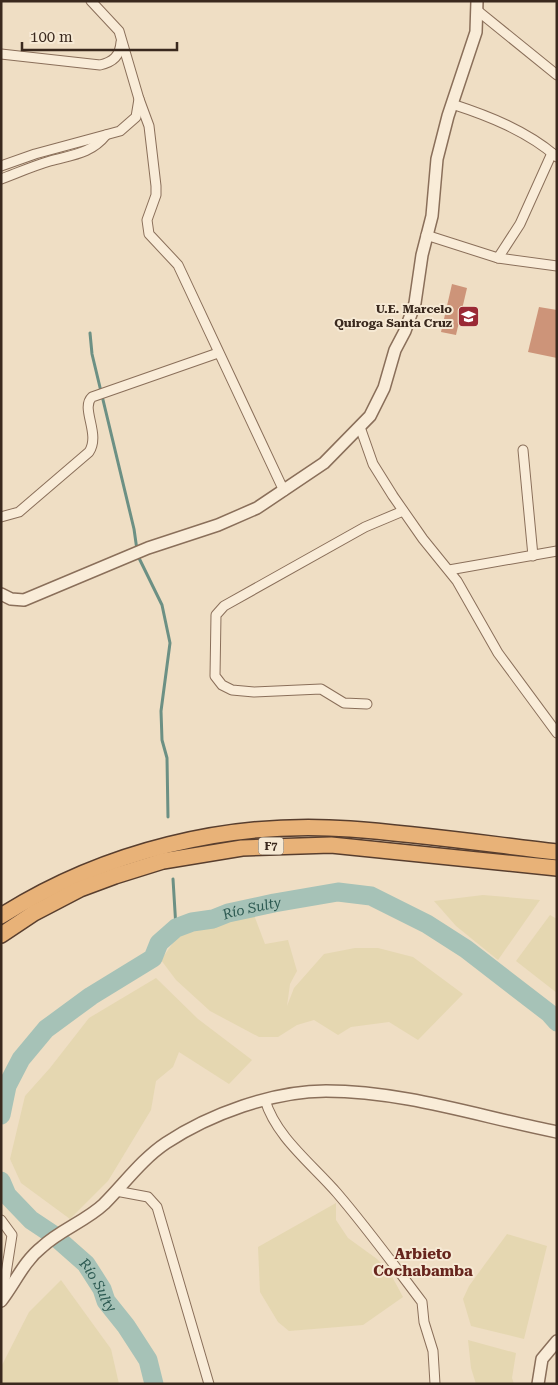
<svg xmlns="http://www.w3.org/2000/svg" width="558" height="1385" font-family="'Roboto Serif',serif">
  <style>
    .farmland { fill: #e5d7b1 }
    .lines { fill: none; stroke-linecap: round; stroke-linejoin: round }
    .stream { stroke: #6c9084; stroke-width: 3 }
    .river { stroke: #a6c2b7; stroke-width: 19 }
    .building { fill: #cd9479 }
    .minor-casing { stroke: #8a6f5a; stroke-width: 11 }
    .tertiary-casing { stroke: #8a6f5a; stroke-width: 14 }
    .trunk-casing { stroke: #583e2e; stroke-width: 18 }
    .minor { stroke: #f9ecd8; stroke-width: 9 }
    .tertiary { stroke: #f9ecd8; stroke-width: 11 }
    .trunk { stroke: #e8b278; stroke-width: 15 }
    .labels { text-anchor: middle; stroke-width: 4; stroke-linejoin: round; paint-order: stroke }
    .shield { fill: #f6e9d4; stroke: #726355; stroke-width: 1 }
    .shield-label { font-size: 11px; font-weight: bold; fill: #3a291e }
    .poi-label { font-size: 12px; font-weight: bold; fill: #3a291e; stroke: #f6e9d4; text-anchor: end }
    .water-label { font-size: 14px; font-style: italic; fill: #2d5a52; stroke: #f6e9d4 }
    .quarter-label { font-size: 15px; font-weight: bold; fill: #67251d; stroke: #f6e9d4 }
  </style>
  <rect width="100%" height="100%" fill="#efdec4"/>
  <g class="farmland">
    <polygon points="483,895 540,900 498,960 456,926 434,901"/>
    <polygon points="254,915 265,944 288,940 297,971 290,984 287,1006 294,988 324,954 355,948 378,948 413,957 463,994 418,1040 389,1022 351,1027 338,1035 314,1020 297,1025 278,1037 259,1037 210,1011 176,980 161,960 175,940 189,929"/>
    <polygon points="550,915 557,919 557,993 516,961"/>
    <polygon points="156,978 198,1019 252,1060 229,1084 179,1052 173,1067 156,1081 151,1110 108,1181 70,1219 21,1183 10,1159 25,1096 50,1068 89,1018"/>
    <polygon points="336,1203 336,1220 348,1238 377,1259 389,1271 403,1297 363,1325 289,1331 278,1322 260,1292 258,1247"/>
    <polygon points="507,1234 547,1246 524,1339 471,1326 463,1299 469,1286"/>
    <polygon points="61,1280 111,1349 119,1384 1,1384 1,1367 29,1312"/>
    <polygon points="468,1340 516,1353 512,1378 514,1384 476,1384 471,1368"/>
  </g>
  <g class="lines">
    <g class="stream">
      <polyline points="90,333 92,354 134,529 137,550"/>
      <polyline points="138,556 162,605 170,643 161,711 162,740 167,758 168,817"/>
      <polyline points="173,879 176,928"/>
      <polyline points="1,1183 3,1185"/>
    </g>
    <g class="river">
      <path id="s1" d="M1,1115l6,-29 14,-27 25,-30 45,-33 62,-38 6,-15 17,-15 16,-6 21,-3 15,-6 46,-10 64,-11 33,4 56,28 39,25 83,64 8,9"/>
      <path id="s2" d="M1,1181l6,14 24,25 21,14 34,30 16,25 4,12 20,25 22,34 6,24"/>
    </g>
  </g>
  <g class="building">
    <polygon points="452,284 467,288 456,335 441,332"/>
    <polygon points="539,307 557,310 557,358 528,352"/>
  </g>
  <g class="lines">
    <defs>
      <g id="minor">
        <polyline points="478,11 557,75"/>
        <path d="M1,54l99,11c13,-3 20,-9 21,-23"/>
        <polyline points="139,99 149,126 156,186 156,195 147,220 149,234 178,265 284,491"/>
        <path d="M452,104c37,12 75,27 105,53"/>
        <polyline points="1,166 35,154 120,131 136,117 139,99 119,31 91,1"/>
        <path d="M1,179c16,-6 32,-13 49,-18 21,-6 41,-7 56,-26"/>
        <polyline points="426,235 498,258 557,266"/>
        <polyline points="498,258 520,224 552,153"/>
        <polyline points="360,427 373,464 393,496 423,539 457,581 498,653 557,733"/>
        <polyline points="523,450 533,556"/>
        <path d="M1,517l18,-5 70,-60c12,-18 -9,-44 3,-55l126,-44"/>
        <polyline points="449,570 557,551"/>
        <polyline points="367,704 344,703 321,689 254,692 232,690 222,685 215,676 216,615 224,606 365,527 403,511"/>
        <path d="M265,1100c11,37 47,64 72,93 30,35 57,72 85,109l2,20 9,29 2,33"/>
        <polyline points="116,1191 148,1197 157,1207 209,1384"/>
        <polyline points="1,1220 12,1235 2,1299"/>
      </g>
      <g id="tertiary">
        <polyline points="1,594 11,599 24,600 148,548 218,525 257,508 324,463 370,416 384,388 395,350 405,331 415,303 422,255 432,216 437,159 448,116 476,32 477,1"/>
        <path d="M1,1301c14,-18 23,-40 41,-54 18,-17 44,-26 62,-43 20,-20 38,-45 62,-61 44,-29 107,-52 160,-52 78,0 155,26 231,41"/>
        <polyline points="538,1384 542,1359 557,1341"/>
      </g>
      <g id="trunk">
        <path d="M1,916c103,-65 228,-96 349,-87 69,5 138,15 207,23"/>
        <polyline points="1,935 34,913 80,889 115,876 163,861 242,848 331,845 557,868"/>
      </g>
    </defs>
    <use href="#minor" class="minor-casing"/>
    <use href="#tertiary" class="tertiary-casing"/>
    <use href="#trunk" class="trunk-casing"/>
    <use href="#minor" class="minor"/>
    <use href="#tertiary" class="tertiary"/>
    <use href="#trunk" class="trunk"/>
  </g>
  <defs>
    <symbol id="school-square" viewBox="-11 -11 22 22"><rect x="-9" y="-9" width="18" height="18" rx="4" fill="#9a2935" stroke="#f6e9d4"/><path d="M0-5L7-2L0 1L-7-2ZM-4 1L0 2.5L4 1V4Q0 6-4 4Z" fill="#fff"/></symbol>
  </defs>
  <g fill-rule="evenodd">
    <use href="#school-square" x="456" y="304" width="25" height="25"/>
  </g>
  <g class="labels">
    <rect class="shield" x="258.5" y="837.5" width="25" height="17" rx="4"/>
    <g class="shield-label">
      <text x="271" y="850">F7</text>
    </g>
    <g class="poi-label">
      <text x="452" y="313">U.E. Marcelo<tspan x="452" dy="14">Quiroga Santa Cruz</tspan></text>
    </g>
    <g class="water-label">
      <text dy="5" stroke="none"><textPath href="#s1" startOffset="345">Río Sulty</textPath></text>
      <text dy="5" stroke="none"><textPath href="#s2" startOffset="145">Río Sulty</textPath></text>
    </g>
    <g class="quarter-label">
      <text x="423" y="1259">Arbieto<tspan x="423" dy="17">Cochabamba</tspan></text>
    </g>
  </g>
  <rect width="558" height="1385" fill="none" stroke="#3a291e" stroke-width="5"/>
  <path d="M22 42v8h155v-8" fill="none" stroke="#3a291e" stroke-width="2.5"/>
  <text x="30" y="42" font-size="15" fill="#3a291e" stroke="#f6e9d4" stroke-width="4" paint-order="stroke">100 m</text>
</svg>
